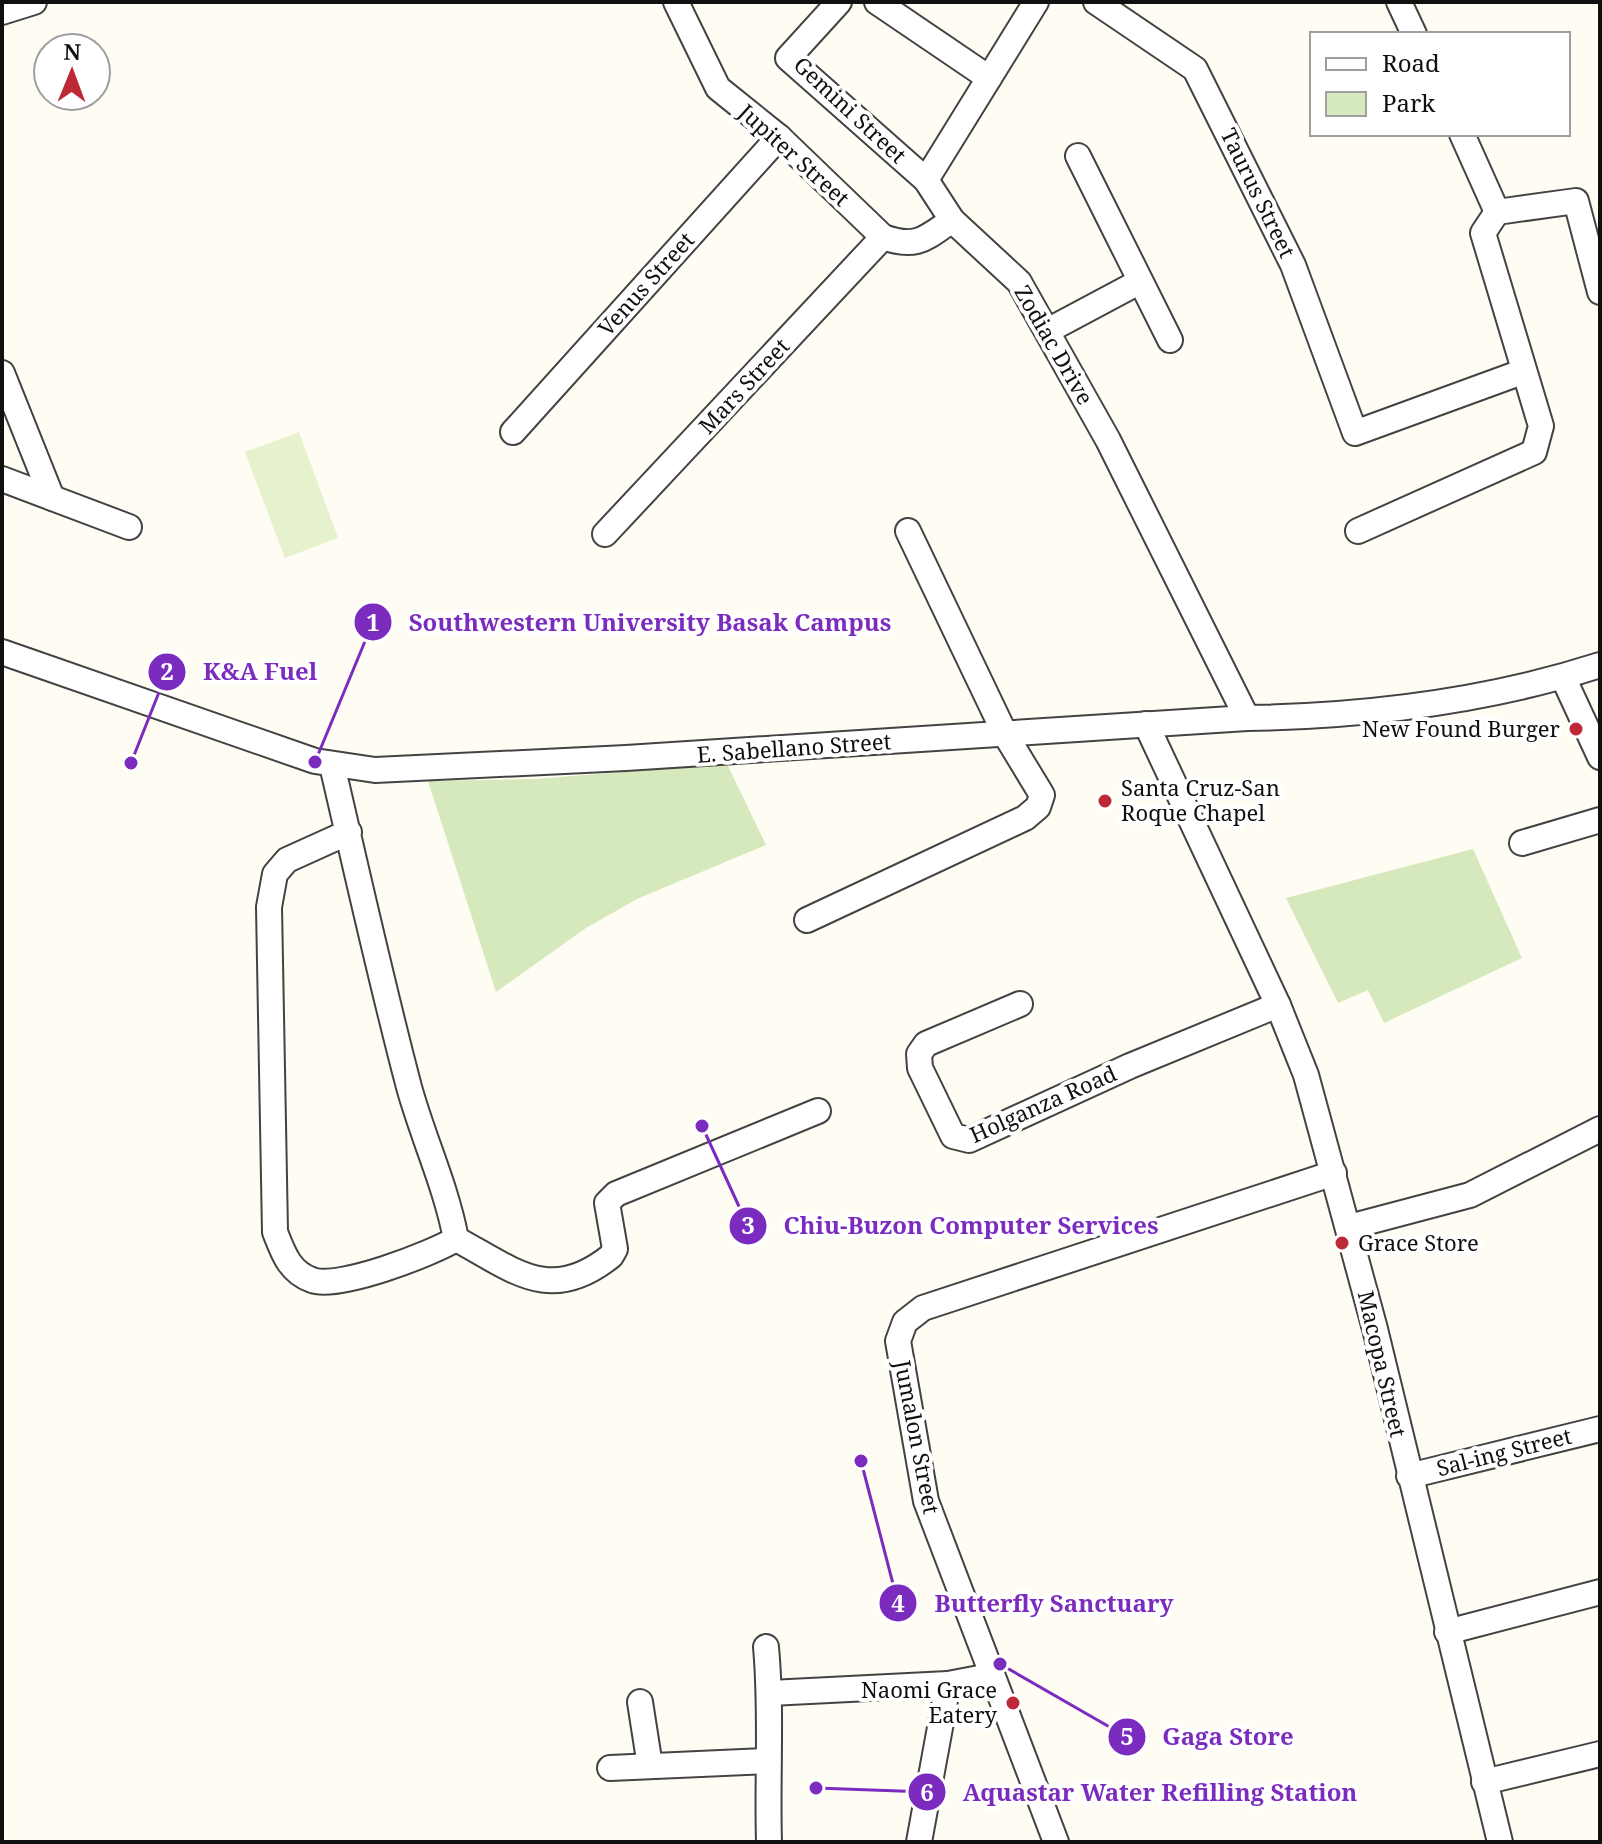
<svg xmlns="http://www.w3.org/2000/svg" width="1602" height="1844" font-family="'Noto Serif',serif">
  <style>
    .green { fill: #d6e9bc }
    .pitch { fill: #e6f1ce }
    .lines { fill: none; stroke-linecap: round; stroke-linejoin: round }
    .minor-casing { stroke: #434343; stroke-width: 28 }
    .minor { stroke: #fff; stroke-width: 24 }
    .poi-dot { fill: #be2938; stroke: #fff; stroke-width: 3 }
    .labels { text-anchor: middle; stroke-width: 8; stroke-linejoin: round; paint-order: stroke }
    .street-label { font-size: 22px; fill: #101010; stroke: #fff }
    .poi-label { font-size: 22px; fill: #101010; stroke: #fff; text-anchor: end }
    .leader { fill: none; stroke: #7b2cbf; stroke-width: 3 }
    .callout-dot { fill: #7b2cbf; stroke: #fff; stroke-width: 3 }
    .mark-label { font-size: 24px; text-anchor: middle; font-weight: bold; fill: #fff }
    .callout-label { font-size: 24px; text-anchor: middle; font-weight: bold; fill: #7b2cbf; stroke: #fff; stroke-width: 8; stroke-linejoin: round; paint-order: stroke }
  </style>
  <rect width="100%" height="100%" fill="#fffcf3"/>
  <g class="green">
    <polygon points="727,764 766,845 637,899 586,928 496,992 428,781 534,779"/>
    <polygon points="1473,849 1522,958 1384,1023 1368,990 1338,1003 1286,898"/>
  </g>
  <polygon class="pitch" points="299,432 338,538 285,558 245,452"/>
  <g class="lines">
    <defs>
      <g id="minor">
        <path d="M676,2l42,86 61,49 104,100c33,12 42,2 69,-17"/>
        <polyline points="839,2 788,58 926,180 952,220 1019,282 1108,440 1247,718"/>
        <polyline points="877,2 989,78"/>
        <polyline points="1096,2 1195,69 1293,265 1355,433 1522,372"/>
        <polyline points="1399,2 1414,34"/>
        <polyline points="2,12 34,2"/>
        <polyline points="1462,134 1497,212"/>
        <polyline points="1078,156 1170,340"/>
        <polyline points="926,180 1036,2"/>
        <polyline points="1049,330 1139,282"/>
        <polyline points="2,373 52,498"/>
        <polyline points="513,432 779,137"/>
        <polyline points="2,479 129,527"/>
        <polyline points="1358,531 1534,452 1541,426 1483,233 1497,212 1576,201 1600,292"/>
        <polyline points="605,534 883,237"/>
        <path d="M2,652l313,109 60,9 251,-12 621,-40c120,-2 238,-16 353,-53"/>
        <polyline points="1563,677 1600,757"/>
        <polyline points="1146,724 1278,1005 1306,1075 1375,1329 1500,1842"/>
        <path d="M332,765c25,107 49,216 77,322 14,51 37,99 47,152 -25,15 -118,51 -144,41 -23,-8 -29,-28 -37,-48l-6,-325 6,-33 12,-14 62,-28"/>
        <polyline points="1522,843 1600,820"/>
        <polyline points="807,920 1025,818 1038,807 1042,795 1005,734 908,531"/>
        <polyline points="1020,1004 926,1044 919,1054 920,1068 953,1136 969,1140 1130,1066 1278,1005"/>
        <polyline points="1349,1227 1470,1195 1600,1129"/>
        <path d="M456,1239c58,31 94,66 155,17l4,-7 -8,-46 9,-9 202,-83"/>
        <polyline points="1409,1476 1600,1429"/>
        <polyline points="1447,1632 1600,1592"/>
        <path d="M766,1647c6,65 1,130 3,195"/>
        <polyline points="770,1693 948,1684 990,1676"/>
        <polyline points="640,1702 650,1766"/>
        <polyline points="610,1768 767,1761"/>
        <polyline points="1484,1782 1600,1754"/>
        <polyline points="919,1842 948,1684"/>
        <polyline points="1056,1842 926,1501 898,1341 905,1322 923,1308 1334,1173"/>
      </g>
    </defs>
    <use href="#minor" class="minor-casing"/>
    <use href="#minor" class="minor"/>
  </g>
  <g class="poi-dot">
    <circle cx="1576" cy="729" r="8"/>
    <circle cx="1105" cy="801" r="8"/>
    <circle cx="1342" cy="1243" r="8"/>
    <circle cx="1013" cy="1703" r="8"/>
  </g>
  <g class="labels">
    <g class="street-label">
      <text transform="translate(850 110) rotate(43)" y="8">Gemini Street</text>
      <text transform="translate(794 155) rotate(42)" y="8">Jupiter Street</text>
      <text transform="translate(1258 193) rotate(64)" y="8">Taurus Street</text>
      <text transform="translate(646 284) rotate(-48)" y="8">Venus Street</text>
      <text transform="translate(1054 345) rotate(60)" y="8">Zodiac Drive</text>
      <text transform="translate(744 386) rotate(-47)" y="8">Mars Street</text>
      <text transform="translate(794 748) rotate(-4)" y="8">E. Sabellano Street</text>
      <text transform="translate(1043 1104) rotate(-24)" y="8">Holganza Road</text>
      <text transform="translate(1382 1364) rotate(77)" y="8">Macopa Street</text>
      <text transform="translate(917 1437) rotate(79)" y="8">Jumalon Street</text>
      <text transform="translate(1504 1452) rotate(-14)" y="8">Sal-ing Street</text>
    </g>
    <g class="poi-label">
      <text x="1560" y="737">New Found Burger</text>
      <text x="1121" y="796" text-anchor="start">Santa Cruz-San<tspan x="1121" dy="25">Roque Chapel</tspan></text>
      <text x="1358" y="1251" text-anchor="start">Grace Store</text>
      <text x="997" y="1698">Naomi Grace<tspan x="997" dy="25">Eatery</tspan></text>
    </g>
  </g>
  <path class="leader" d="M315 762L373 622M131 763L167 672M702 1126L748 1226M861 1461L898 1603M1000 1664L1127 1737M816 1788L927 1792"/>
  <g class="callout-dot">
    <circle cx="315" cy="762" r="8"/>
    <circle cx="131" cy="763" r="8"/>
    <circle cx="702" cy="1126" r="8"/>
    <circle cx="861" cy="1461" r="8"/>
    <circle cx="1000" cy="1664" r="8"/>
    <circle cx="816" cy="1788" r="8"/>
    <circle cx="373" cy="622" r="20"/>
    <circle cx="167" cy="672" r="20"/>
    <circle cx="748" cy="1226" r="20"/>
    <circle cx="898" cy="1603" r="20"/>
    <circle cx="1127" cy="1737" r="20"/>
    <circle cx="927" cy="1792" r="20"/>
  </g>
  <g class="mark-label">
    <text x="373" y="631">1</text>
    <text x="167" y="680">2</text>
    <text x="748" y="1234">3</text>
    <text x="898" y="1612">4</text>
    <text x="1127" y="1745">5</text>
    <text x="927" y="1801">6</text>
  </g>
  <g class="callout-label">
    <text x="650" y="631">Southwestern University Basak Campus</text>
    <text x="260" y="680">K&amp;A Fuel</text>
    <text x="971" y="1234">Chiu-Buzon Computer Services</text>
    <text x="1054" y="1612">Butterfly Sanctuary</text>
    <text x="1228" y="1745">Gaga Store</text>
    <text x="1160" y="1801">Aquastar Water Refilling Station</text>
  </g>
  <rect width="1602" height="1844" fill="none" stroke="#101010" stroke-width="8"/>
  <rect x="1310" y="32" width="260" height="104" fill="#ffffff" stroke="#9f9f9f" stroke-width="2"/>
  <rect x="1326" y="58" width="40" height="12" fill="#ffffff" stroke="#9f9f9f" stroke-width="2"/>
  <text x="1382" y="72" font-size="24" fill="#101010">Road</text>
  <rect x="1326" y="92" width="40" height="24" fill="#d6e9bc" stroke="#9f9f9f" stroke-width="2"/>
  <text x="1382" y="112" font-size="24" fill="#101010">Park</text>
  <g transform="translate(72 72) rotate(1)"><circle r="38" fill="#ffffff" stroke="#9f9f9f" stroke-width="2"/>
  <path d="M0-6L14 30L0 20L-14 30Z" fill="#be2938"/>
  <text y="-12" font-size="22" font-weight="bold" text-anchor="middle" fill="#101010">N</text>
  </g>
</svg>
